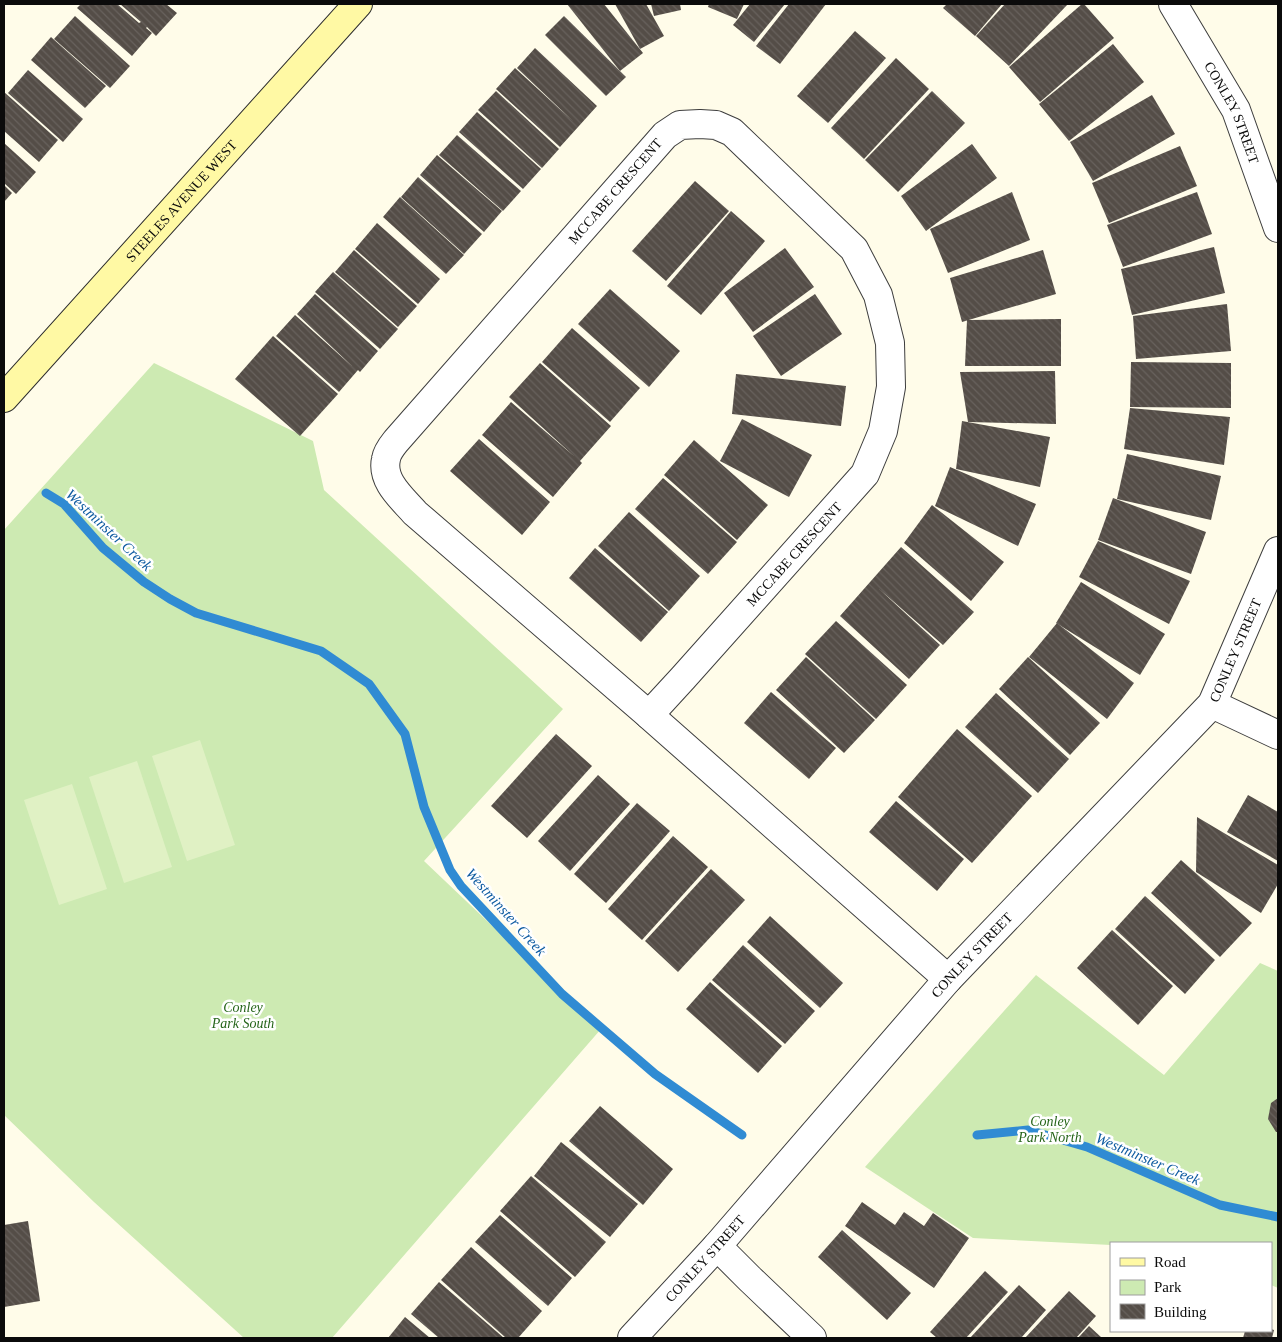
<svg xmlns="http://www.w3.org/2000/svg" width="1282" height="1342" font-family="Georgia,serif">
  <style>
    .park { fill: #cdeab2 }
    .pitch { fill: #e0f1c4 }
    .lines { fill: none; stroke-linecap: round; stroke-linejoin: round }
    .stream { stroke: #308bd3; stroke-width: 9 }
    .building { fill: url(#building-back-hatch) }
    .street-casing { stroke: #3e3e3e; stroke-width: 30 }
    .secondary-casing { stroke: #2d2d2d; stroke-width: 30 }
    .street { stroke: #fff; stroke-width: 28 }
    .secondary { stroke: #fff9a4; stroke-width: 28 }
    .labels { text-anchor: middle; stroke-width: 5; stroke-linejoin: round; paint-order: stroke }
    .street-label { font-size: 14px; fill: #0b0b0b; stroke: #fff }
    .park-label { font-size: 14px; font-style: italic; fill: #26651a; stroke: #fff }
    .water-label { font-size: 15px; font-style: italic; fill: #105ca1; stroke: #fff }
  </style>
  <defs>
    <pattern id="building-back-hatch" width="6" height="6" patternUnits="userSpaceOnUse" patternTransform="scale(1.25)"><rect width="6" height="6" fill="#544d47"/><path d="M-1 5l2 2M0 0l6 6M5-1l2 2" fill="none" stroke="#68625d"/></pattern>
  </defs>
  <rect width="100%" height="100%" fill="#fffce9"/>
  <g class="park">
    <polygon points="154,363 313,441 324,490 563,709 424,861 601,1029 332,1338 244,1338 94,1202 4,1115 4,530"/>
    <polygon points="1260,963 1278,971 1278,1288 1271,1285 1271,1243 1111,1243 1111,1245 973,1238 865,1167 1036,975 1164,1075"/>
  </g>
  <g class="pitch">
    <polygon points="200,740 235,845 187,861 152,756"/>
    <polygon points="137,761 172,867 124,883 89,777"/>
    <polygon points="72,784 107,889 59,905 24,800"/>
  </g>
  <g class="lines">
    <g class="stream">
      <polyline points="46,493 64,504 103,548 144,582 170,599 196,613 321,651 369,684 405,734 424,807 450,870 461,886 562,994 655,1074 742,1135"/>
      <polyline points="977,1135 1028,1130 1087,1147 1220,1205 1278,1217"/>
    </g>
  </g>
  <g class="building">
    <polygon points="81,4 117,4 139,23 141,22 120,4 166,4 177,13 156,36 147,27 146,28 152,33 132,56 77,8"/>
    <polygon points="567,4 604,4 643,53 620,71"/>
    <polygon points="615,4 646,4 664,36 640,49"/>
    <polygon points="651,4 680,4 681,10 654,16"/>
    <polygon points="709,4 744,4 737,19 708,7"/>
    <polygon points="750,4 785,4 754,42 733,25"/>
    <polygon points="789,4 826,4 780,64 756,46"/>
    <polygon points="947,4 1002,4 975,36 943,8"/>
    <polygon points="1005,4 1068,4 1009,66 976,36"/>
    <polygon points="1082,4 1084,4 1114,38 1040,102 1009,67"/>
    <polygon points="75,16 130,66 110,88 54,39"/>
    <polygon points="564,16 626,77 606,96 545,35"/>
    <polygon points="855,31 886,58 828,123 797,96"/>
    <polygon points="51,37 106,86 85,108 31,60"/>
    <polygon points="1113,44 1144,82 1069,141 1039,104"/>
    <polygon points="535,48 597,106 560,147 496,89 515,68 574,122 517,68"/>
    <polygon points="896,58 929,89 864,159 831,128"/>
    <polygon points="28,70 83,119 63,142 8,93"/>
    <polygon points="496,91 559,149 542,168 478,110"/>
    <polygon points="932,91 965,123 898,192 865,160"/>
    <polygon points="4,92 58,140 39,162 4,131"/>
    <polygon points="1152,95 1175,134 1093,181 1070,142"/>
    <polygon points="477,112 541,169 523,189 459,132"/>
    <polygon points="457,135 521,191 503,211 439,155"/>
    <polygon points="4,143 36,172 16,194 4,183"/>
    <polygon points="972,144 997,178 926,231 901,196"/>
    <polygon points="1180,146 1197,186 1109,223 1092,183"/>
    <polygon points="437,155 502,211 484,232 420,175"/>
    <polygon points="418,177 482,234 464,254 401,197"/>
    <polygon points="695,181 729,211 666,281 632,251"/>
    <polygon points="4,185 12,193 4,202"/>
    <polygon points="1012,192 1030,240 948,273 930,229"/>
    <polygon points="1197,192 1212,234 1123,267 1107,225"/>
    <polygon points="400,197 464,255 446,274 383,217"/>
    <polygon points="731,211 765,241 701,315 667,286"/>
    <polygon points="377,223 440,279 418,304 355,249"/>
    <polygon points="1214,247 1225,293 1132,315 1121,269"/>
    <polygon points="785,248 814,287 753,332 724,293"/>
    <polygon points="354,250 417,306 398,327 335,272"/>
    <polygon points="1043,250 1056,294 962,322 950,278"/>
    <polygon points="333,272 398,329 380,349 315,292"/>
    <polygon points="610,289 680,351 649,387 578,324"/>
    <polygon points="315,294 378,351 360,372 358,370 339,392 276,336 295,315 353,367 297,314"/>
    <polygon points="815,294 842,334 781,376 753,336"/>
    <polygon points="1227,304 1231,351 1136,359 1133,316"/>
    <polygon points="1061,319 1061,366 965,366 967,320"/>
    <polygon points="572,328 640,388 610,422 542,362"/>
    <polygon points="273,336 338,394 300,436 235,379"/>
    <polygon points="1131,362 1231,363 1231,408 1130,407"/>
    <polygon points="540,363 611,426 580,461 582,463 553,497 482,435 511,402 575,457 509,397"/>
    <polygon points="1055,371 1056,424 968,422 960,372"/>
    <polygon points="736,374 846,386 841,426 732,414"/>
    <polygon points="1130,408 1230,417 1224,465 1124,449"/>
    <polygon points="742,419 812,455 789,497 720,461"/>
    <polygon points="962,421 1050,437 1040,487 956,469"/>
    <polygon points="479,439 550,502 522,535 450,471"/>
    <polygon points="694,440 768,505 737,540 664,475"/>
    <polygon points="1127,454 1221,476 1211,520 1117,499"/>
    <polygon points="950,467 1036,504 1018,546 935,506"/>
    <polygon points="663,478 737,542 708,574 635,509"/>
    <polygon points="1113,498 1206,532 1191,574 1098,540"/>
    <polygon points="932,505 1004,562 971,601 904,543"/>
    <polygon points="629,512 700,576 669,611 598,546"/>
    <polygon points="1098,541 1190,581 1169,624 1079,577"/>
    <polygon points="901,547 974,612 943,645 878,588 940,645 909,679 840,616"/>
    <polygon points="595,548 668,612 641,642 569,578"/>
    <polygon points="1081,582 1165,634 1140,675 1056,623"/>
    <polygon points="836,621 907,685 876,719 805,654"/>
    <polygon points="1057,623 1134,683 1107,719 1029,657"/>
    <polygon points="806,657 875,720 844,753 776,690"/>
    <polygon points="1028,657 1100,723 1070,755 999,689"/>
    <polygon points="771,692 836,748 809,779 744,723"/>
    <polygon points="996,693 1069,759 1038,793 965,727"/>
    <polygon points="957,729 1032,796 972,863 898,797"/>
    <polygon points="556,734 592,766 527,838 491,806"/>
    <polygon points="598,775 630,804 570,871 538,841"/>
    <polygon points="1248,795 1278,812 1278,861 1227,832"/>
    <polygon points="896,801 964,859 937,891 869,832"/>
    <polygon points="637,803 670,831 606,903 574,874"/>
    <polygon points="1197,817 1278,865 1278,884 1261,913 1196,872"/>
    <polygon points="673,836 708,867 642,940 608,909"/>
    <polygon points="1181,860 1252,923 1220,957 1151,893"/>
    <polygon points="711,869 745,900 678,972 645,941"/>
    <polygon points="1145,896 1215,960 1185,994 1115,929"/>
    <polygon points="770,916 843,983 820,1008 747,942"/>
    <polygon points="1112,930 1173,986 1138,1025 1077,968"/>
    <polygon points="743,945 815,1011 785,1044 712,980"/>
    <polygon points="710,982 782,1046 758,1073 686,1009"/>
    <polygon points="1278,1098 1278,1132 1276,1132 1268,1119 1271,1103"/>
    <polygon points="600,1106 673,1169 643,1205 569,1141"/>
    <polygon points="561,1142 638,1204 610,1237 534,1176"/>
    <polygon points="531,1176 606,1242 575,1277 500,1211"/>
    <polygon points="862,1202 895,1225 904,1212 924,1226 933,1213 969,1238 934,1288 845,1226"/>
    <polygon points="500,1215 572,1278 548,1306 475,1242"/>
    <polygon points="28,1221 40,1301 4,1307 4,1225"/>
    <polygon points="842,1230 911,1293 887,1320 818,1257"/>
    <polygon points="471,1247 542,1311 518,1338 506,1338 441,1280"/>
    <polygon points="985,1271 1008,1292 966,1338 937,1338 930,1332"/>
    <polygon points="439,1282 504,1338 439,1338 411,1314"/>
    <polygon points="1019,1285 1046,1310 1021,1338 970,1338"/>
    <polygon points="1069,1291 1096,1316 1076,1338 1025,1338"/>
    <polygon points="405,1317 430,1338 388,1338"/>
    <polygon points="1089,1326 1102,1338 1078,1338"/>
    <polygon points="1271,1329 1274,1330 1272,1338 1243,1338 1245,1331 1271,1331"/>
  </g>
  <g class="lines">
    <defs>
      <g id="street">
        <path id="s1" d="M1173,4l63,106 42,118"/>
        <path d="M700,124l16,1 16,7 122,117 24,46 12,48 1,44 -8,44 -18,43 -182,204 -34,37 -234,-202c-13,-15 -34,-32 -29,-54 1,-7 6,-13 10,-18l269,-306 15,-10z"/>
        <polyline points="1212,704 1278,735"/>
        <polyline points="649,715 948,979"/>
        <polyline points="717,1246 750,1279 812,1338"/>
        <path id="s2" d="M632,1338l85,-92 231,-267 264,-275 66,-153"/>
      </g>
      <g id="secondary">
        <path id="s3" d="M4,398l354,-394"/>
      </g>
    </defs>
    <use href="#street" class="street-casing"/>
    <use href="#secondary" class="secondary-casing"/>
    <use href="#street" class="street"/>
    <use href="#secondary" class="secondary"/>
  </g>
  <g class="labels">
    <g class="street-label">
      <text dy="5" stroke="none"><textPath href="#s1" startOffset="124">CONLEY STREET</textPath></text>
      <text transform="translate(615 191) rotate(-49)" y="5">MCCABE CRESCENT</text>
      <text dy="5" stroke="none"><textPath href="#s3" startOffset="265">STEELES AVENUE WEST</textPath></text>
      <text transform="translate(794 554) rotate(-48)" y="5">MCCABE CRESCENT</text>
      <text dy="5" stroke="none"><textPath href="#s2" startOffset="918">CONLEY STREET</textPath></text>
      <text dy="5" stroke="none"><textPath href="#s2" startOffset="512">CONLEY STREET</textPath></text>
      <text dy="5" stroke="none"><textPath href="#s2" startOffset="108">CONLEY STREET</textPath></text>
    </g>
    <g class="park-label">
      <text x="243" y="1012">Conley<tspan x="243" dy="16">Park South</tspan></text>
      <text x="1050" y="1126">Conley<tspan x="1050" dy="16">Park North</tspan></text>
    </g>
    <g class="water-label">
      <text transform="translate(109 530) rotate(43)" y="5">Westminster Creek</text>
      <text transform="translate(506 912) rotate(48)" y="5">Westminster Creek</text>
      <text transform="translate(1148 1159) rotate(23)" y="5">Westminster Creek</text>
    </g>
  </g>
  <rect width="1282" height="1342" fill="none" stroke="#0b0b0b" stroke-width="10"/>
  <rect x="1110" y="1242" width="162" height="90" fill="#ffffff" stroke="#9d9d9d"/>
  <rect x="1120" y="1258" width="25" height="8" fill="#fff9a4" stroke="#9d9d9d"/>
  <text x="1154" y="1267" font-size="15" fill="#0b0b0b">Road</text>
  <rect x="1120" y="1280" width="25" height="15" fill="#cdeab2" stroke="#9d9d9d"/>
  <text x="1154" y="1292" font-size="15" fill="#0b0b0b">Park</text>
  <rect x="1120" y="1304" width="25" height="15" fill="url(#building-back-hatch)" stroke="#9d9d9d"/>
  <text x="1154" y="1317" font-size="15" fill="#0b0b0b">Building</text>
</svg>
